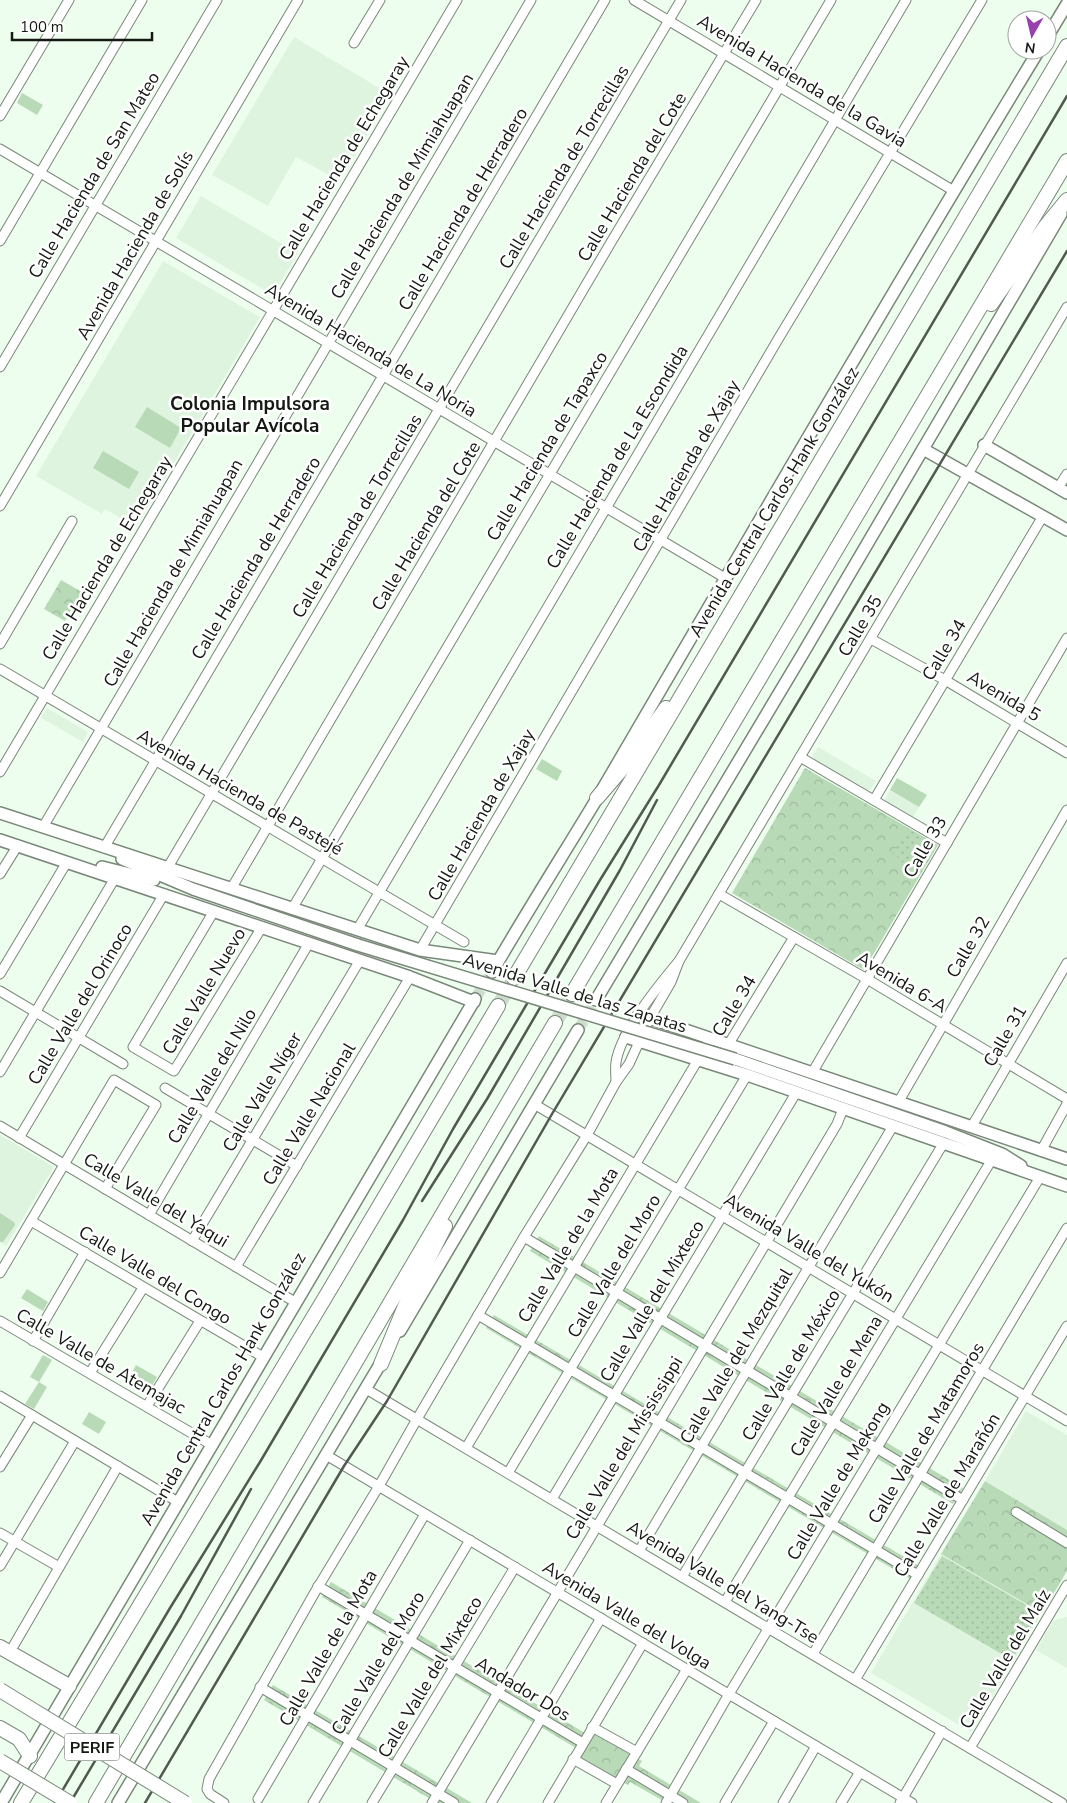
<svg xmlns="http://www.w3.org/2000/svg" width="1067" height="1803" font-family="'Nunito Sans',sans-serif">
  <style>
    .built { fill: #dff4de }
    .grass { fill: #b8dab7 }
    .park { fill: url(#park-crowns) }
    .garden { fill: url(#garden-dots) }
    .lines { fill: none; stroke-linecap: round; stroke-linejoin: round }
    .major-tunnel { stroke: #cddccd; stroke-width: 11; stroke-dasharray: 11 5.5; stroke-linecap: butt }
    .highway-tunnel { stroke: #cddccd; stroke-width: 14; stroke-dasharray: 14 7; stroke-linecap: butt }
    .minor-casing { stroke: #7a887a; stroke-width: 11 }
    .major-casing { stroke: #7a887a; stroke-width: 14 }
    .highway-casing { stroke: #7a887a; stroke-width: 16 }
    .minor { stroke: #fff; stroke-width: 9 }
    .major { stroke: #fff; stroke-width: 11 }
    .highway { stroke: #fff; stroke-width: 14 }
    .rail { stroke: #515a51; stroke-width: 2.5 }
    .major-bridge-casing { stroke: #7a887a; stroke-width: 14; stroke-linecap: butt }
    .highway-bridge-casing { stroke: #7a887a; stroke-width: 16; stroke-linecap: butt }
    .major-bridge { stroke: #fff; stroke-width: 11 }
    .highway-bridge { stroke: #fff; stroke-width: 14 }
    .labels { text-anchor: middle; stroke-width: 5; stroke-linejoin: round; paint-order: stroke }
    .shield { fill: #fff; stroke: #5a5e5a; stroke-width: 1 }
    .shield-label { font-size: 16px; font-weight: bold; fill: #141913 }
    .street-label { font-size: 18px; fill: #141913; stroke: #fff }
    .neighbourhood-label { font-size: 19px; font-weight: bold; fill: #141913; stroke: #fff }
  </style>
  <defs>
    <pattern id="park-crowns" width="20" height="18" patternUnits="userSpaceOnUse" patternTransform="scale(1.25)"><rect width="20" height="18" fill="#b8dab7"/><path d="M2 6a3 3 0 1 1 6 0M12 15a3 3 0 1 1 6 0" fill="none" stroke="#9dba9c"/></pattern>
    <pattern id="garden-dots" width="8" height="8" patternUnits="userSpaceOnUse" patternTransform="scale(1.25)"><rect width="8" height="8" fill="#b8dab7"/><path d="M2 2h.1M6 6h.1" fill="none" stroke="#9dba9c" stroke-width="1.8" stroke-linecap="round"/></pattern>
  </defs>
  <rect width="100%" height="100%" fill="#eefeee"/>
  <g class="built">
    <polygon points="294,37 391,95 340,181 296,157 268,206 212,175"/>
    <polygon points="201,196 298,253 273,295 176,238"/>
    <polygon points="163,261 260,317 136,527 105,509 102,514 36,476"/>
    <polygon points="47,708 88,732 83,742 41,718"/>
    <polygon points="818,747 876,781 871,789 864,791 815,762 813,755"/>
    <polygon points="173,749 193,761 187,772 167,759"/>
    <polygon points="890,790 919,807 912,819 886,803 885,799"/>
    <polygon points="0,1135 54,1167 6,1246 0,1242"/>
    <polygon points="1026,1411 1067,1435 1067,1530 985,1481"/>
    <polygon points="941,1554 1042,1613 971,1732 871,1673"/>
    <polygon points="1067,1617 1067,1668 1036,1650 1054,1620"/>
  </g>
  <g class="grass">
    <polygon points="22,93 43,105 37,115 17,103"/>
    <polygon points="147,407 181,428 170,448 135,427"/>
    <polygon points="103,451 139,472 129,489 93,468"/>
    <polygon points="542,759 562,771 557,781 536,769"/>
    <polygon points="897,778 927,795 919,807 890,790"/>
    <polygon points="0,1213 14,1222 15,1225 3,1242 0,1242"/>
    <polygon points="27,1289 48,1302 43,1311 21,1298"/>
    <polygon points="43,1355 52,1360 39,1382 47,1387 34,1409 25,1404 39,1382 30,1377"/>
    <polygon points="136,1365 157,1377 152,1386 131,1374"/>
    <polygon points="89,1412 106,1422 99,1434 82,1424"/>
  </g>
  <g class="park">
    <polygon points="61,580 82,592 65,621 44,609"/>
    <polygon points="805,768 938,845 864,970 732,893"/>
    <polygon points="539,1236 963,1488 953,1504 530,1251"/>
    <polygon points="494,1315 918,1565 910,1579 486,1328"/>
    <polygon points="985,1481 1067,1530 1067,1571 1042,1613 941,1554"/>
    <polygon points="331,1582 590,1736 592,1733 642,1761 639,1766 701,1803 667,1803 630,1782 628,1785 577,1759 581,1751 322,1597"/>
    <polygon points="273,1685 472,1803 437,1803 264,1700"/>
  </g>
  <g class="garden">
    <polygon points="907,828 936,845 921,871 892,854"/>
    <polygon points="942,1556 1040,1613 1012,1660 914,1603"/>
  </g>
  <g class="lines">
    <g class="major-tunnel">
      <polyline points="475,999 492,972"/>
      <polyline points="578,1030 596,1000"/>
    </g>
    <g class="highway-tunnel">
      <polyline points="498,1006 514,978"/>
      <polyline points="555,1023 572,994"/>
    </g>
    <defs>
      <g id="minor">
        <polyline points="634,0 954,191"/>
        <polyline points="354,43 380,0"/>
        <polyline points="0,116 69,0"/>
        <polyline points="0,149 725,578"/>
        <polyline points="0,241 142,0"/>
        <polyline points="0,367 217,0"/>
        <polyline points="1058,488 1067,474"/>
        <polyline points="0,506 298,0"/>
        <polyline points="871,639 945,680 1067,753"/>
        <polyline points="0,644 72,521"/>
        <polyline points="0,669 464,942"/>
        <polyline points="800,757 947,843"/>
        <polyline points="0,772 457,0"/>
        <polyline points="874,800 1043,516"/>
        <polyline points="43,827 531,0"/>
        <polyline points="104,848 605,0"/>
        <polyline points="168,867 681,0"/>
        <polyline points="0,874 18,845"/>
        <polyline points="231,889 610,244 756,0"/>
        <polyline points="719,894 867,979 1067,1099"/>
        <polyline points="292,909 831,0"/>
        <polyline points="214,911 133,1047 174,1071 262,927"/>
        <polyline points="357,930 906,0"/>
        <polyline points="420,950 777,341 982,0"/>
        <polyline points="0,974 67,862"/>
        <polyline points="0,991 123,1064"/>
        <polyline points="725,1050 794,937"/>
        <polyline points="0,1072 115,878"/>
        <polyline points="812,1073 1067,638"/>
        <path d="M616,1082c0,-7 -1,-13 0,-20 5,-31 43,-77 63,-101l388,-654"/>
        <polyline points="165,1088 297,1166"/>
        <polyline points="899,1101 1067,810"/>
        <polyline points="534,1104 1067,1421"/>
        <polyline points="0,1126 295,1302"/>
        <polyline points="972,1126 1067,963"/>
        <polyline points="19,1138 164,894"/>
        <polyline points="1041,1151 1067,1104"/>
        <polyline points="149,1215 309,943"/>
        <polyline points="31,1221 263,1357"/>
        <polyline points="524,1237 963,1500"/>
        <polyline points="192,1241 360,960"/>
        <polyline points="236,1267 410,977"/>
        <polyline points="0,1273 114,1080 156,1105 105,1189"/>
        <polyline points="478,1315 918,1575"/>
        <polyline points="0,1321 212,1445"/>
        <polyline points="33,1341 85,1252"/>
        <polyline points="90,1373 143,1288"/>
        <polyline points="366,1389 1062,1803"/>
        <polyline points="0,1396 178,1502"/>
        <polyline points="147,1406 200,1321"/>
        <polyline points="466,1448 711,1038"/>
        <polyline points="326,1455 912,1803"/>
        <polyline points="0,1467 32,1415"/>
        <polyline points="508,1473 747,1075"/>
        <polyline points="552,1499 796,1093"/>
        <polyline points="1016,1512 1067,1543"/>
        <polyline points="0,1533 59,1567"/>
        <polyline points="639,1551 893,1126"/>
        <polyline points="0,1566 75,1441"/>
        <polyline points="682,1577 943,1144"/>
        <polyline points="318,1586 583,1743"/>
        <polyline points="725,1602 991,1161"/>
        <polyline points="14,1645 118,1466"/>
        <polyline points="813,1654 1067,1228"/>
        <polyline points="855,1680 1067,1326"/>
        <polyline points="260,1687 454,1803"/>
        <polyline points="592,1727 637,1752"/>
        <polyline points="970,1748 1067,1585"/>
        <polyline points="573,1759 617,1784"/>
        <polyline points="626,1769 683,1803"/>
        <polyline points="258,1799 425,1514"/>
        <polyline points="224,1803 210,1794 207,1789 209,1779 315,1592 379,1486 417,1419 524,1237 587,1135 616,1082 629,1064 650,1018 671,982 679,961"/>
        <polyline points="313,1803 470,1540"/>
        <polyline points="372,1803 515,1567"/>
        <polyline points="432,1803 837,1124 843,1109"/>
        <polyline points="491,1803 601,1618"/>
        <polyline points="548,1803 643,1643"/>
        <polyline points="606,1803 687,1669"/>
        <polyline points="666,1803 729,1694 1040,1177"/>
        <polyline points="725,1803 774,1721"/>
        <polyline points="783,1803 816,1746"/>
        <polyline points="841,1803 860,1772"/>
        <polyline points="900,1803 942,1731"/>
      </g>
      <g id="major">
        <polyline points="1047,37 1067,4"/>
        <polyline points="984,445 1067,493"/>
        <polyline points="923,449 1067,530"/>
        <polyline points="0,813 420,950 498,961"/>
        <polyline points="0,840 410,977 474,1002"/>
        <polyline points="122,859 193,889 358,945"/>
        <polyline points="102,867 154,880"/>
        <path d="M492,972c34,-59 71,-117 106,-175 146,-250 291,-500 441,-747"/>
        <polyline points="596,1000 802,655 1061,214"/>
        <polyline points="639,1012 650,1018 1067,1159"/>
        <polyline points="626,1037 747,1075 1067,1186"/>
        <polyline points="735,1059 946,1132 1002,1154 1021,1166"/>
        <polyline points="400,1331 578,1030"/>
        <polyline points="1,1803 475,999"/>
        <polyline points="118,1803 385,1356"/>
      </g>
      <g id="highway">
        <polyline points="991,304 1045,227 1067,200"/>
        <polyline points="597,798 627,763 666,708"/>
        <polyline points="514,978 1067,46"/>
        <polyline points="572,994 1067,161"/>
        <polyline points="381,1364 408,1299 445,1226"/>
        <polyline points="0,1647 69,1686"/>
        <polyline points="0,1728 19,1739 30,1756"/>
        <polyline points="21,1803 326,1296 498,1006"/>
        <polyline points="96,1803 555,1023"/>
      </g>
    </defs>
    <use href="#minor" class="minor-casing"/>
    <use href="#major" class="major-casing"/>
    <use href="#highway" class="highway-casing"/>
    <use href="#minor" class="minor"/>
    <use href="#major" class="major"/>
    <use href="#highway" class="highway"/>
    <g class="rail">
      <polyline points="422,1201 487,1099 620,870 657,800"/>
      <polyline points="55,1803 170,1608 260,1462 403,1220 453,1129 600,880 659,785 1067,96"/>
      <polyline points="70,1803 181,1616 251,1489"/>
      <polyline points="145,1803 344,1466 387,1401 552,1114 1067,251"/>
    </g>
    <defs>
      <polyline id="major-bridge" points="358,945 735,1059"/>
      <g id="highway-bridge">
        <polyline points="0,1690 185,1803"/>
        <polyline points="0,1761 70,1803"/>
      </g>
    </defs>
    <use href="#major-bridge" class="major-bridge-casing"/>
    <use href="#highway-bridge" class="highway-bridge-casing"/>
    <use href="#major-bridge" class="major-bridge"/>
    <use href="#highway-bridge" class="highway-bridge"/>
  </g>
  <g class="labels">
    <rect class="shield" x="64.5" y="1733.5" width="55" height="27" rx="4"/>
    <g class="shield-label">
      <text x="92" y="1753">PERIF</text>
    </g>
    <g class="street-label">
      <text transform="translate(802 81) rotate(31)" y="6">Avenida Hacienda de la Gavia</text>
      <text transform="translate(344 158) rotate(-59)" y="6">Calle Hacienda de Echegaray</text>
      <text transform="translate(564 167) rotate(-59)" y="6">Calle Hacienda de Torrecillas</text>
      <text transform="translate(94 175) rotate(-59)" y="6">Calle Hacienda de San Mateo</text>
      <text transform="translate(632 177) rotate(-59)" y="6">Calle Hacienda del Cote</text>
      <text transform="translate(402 186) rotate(-59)" y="6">Calle Hacienda de Mimiahuapan</text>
      <text transform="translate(463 209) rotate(-59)" y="6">Calle Hacienda de Herradero</text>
      <text transform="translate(135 245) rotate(-60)" y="6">Avenida Hacienda de Solís</text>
      <text transform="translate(371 350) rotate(31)" y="6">Avenida Hacienda de La Noria</text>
      <text transform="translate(547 446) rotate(-59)" y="6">Calle Hacienda de Tapaxco</text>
      <text transform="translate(617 457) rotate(-59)" y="6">Calle Hacienda de La Escondida</text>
      <text transform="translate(686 466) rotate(-60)" y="6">Calle Hacienda de Xajay</text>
      <text transform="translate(774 502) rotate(-59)" y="6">Avenida Central Carlos Hank González</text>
      <text transform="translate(357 516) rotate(-59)" y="6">Calle Hacienda de Torrecillas</text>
      <text transform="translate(426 526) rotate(-59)" y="6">Calle Hacienda del Cote</text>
      <text transform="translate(107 558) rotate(-59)" y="6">Calle Hacienda de Echegaray</text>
      <text transform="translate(256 558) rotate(-59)" y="6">Calle Hacienda de Herradero</text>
      <text transform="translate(173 573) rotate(-60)" y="6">Calle Hacienda de Mimiahuapan</text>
      <text transform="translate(860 626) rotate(-59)" y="6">Calle 35</text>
      <text transform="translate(944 650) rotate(-59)" y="6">Calle 34</text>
      <text transform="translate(1004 696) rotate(31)" y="6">Avenida 5</text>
      <text transform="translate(240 792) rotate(30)" y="6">Avenida Hacienda de Pastejé</text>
      <text transform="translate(481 815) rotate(-60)" y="6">Calle Hacienda de Xajay</text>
      <text transform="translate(925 847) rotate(-60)" y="6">Calle 33</text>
      <text transform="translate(968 947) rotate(-60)" y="6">Calle 32</text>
      <text transform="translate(902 982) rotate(31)" y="6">Avenida 6-A</text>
      <text transform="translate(204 991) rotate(-59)" y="6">Calle Valle Nuevo</text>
      <text transform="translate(575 993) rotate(17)" y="6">Avenida Valle de las Zapatas</text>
      <text transform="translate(80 1004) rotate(-59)" y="6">Calle Valle del Orinoco</text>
      <text transform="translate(734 1006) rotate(-59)" y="6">Calle 34</text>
      <text transform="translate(1005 1036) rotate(-60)" y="6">Calle 31</text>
      <text transform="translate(212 1076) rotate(-59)" y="6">Calle Valle del Nilo</text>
      <text transform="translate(262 1092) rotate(-59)" y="6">Calle Valle Níger</text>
      <text transform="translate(309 1114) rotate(-59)" y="6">Calle Valle Nacional</text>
      <text transform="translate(156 1200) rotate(31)" y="6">Calle Valle del Yaqui</text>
      <text transform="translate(568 1245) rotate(-59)" y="6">Calle Valle de la Mota</text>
      <text transform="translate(809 1248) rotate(31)" y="6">Avenida Valle del Yukón</text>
      <text transform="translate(614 1266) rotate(-59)" y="6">Calle Valle del Moro</text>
      <text transform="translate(155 1275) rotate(31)" y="6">Calle Valle del Congo</text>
      <text transform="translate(652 1301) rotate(-59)" y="6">Calle Valle del Mixteco</text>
      <text transform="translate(736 1356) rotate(-59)" y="6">Calle Valle del Mezquital</text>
      <text transform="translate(101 1361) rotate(30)" y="6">Calle Valle de Atemajac</text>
      <text transform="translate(791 1365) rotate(-59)" y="6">Calle Valle de México</text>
      <text transform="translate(836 1386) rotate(-59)" y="6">Calle Valle de Mena</text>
      <text transform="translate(223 1389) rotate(-60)" y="6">Avenida Central Carlos Hank González</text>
      <text transform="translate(926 1433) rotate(-59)" y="6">Calle Valle de Matamoros</text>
      <text transform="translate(624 1448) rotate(-59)" y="6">Calle Valle del Mississippi</text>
      <text transform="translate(838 1481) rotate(-59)" y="6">Calle Valle de Mekong</text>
      <text transform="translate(947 1495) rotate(-59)" y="6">Calle Valle de Marañón</text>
      <text transform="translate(723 1582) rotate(31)" y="6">Avenida Valle del Yang-Tse</text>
      <text transform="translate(627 1615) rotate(31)" y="6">Avenida Valle del Volga</text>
      <text transform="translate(328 1648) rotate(-60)" y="6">Calle Valle de la Mota</text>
      <text transform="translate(1005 1659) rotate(-59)" y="6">Calle Valle del Maíz</text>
      <text transform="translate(378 1663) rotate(-59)" y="6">Calle Valle del Moro</text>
      <text transform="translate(430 1677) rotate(-59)" y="6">Calle Valle del Mixteco</text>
      <text transform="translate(523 1689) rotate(31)" y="6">Andador Dos</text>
    </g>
    <g class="neighbourhood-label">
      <text x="250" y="410">Colonia Impulsora<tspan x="250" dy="22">Popular Avícola</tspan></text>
    </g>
  </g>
  <g transform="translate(1032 35) rotate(188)"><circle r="24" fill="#ffffff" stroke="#a1a3a1"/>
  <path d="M0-4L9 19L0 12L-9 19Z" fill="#9741ae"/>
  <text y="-8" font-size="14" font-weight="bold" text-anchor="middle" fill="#141913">N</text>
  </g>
  <path d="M12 32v8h140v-8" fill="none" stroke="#141913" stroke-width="2.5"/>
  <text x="20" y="32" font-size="15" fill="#141913" stroke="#ffffff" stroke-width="4" paint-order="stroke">100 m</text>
</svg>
